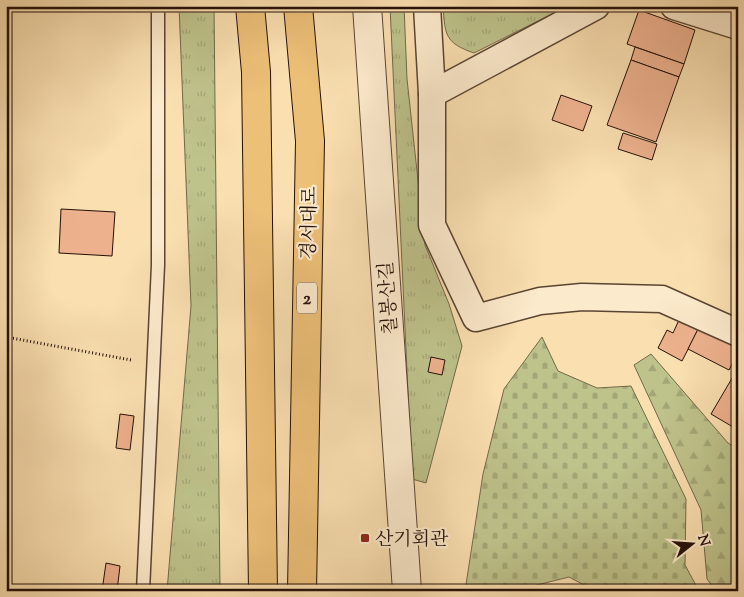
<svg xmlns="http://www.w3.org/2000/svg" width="744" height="597" font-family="'Sorts Mill Goudy','Noto Serif KR',serif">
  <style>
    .grass { fill: url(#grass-tufts); stroke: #72694a }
    .forest { fill: url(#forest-firs); stroke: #72694a }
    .cemetery { fill: url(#cemetery-stones); stroke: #72694a }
    .building { fill: #edb18e; stroke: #251008 }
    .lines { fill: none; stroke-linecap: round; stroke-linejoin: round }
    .service-casing { stroke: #5a4432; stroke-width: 15 }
    .minor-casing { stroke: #5a4432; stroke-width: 29 }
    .tertiary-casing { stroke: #5a4432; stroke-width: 30 }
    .primary-casing { stroke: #251008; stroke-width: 30 }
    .path { stroke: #251008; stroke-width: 3; stroke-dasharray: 1 2.5; stroke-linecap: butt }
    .service { stroke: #fceacc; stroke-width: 12 }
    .minor { stroke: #fceacc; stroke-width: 26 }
    .tertiary { stroke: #fceacc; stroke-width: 28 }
    .primary { stroke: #edc078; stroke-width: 28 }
    .poi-dot { fill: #8f2418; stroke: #fceacc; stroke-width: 2 }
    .labels { text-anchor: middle; stroke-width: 4.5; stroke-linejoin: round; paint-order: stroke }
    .shield { fill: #fceacc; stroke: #665143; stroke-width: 1 }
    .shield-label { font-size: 18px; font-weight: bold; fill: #251008 }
    .street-label { font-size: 19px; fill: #251008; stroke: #fceacc }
    .poi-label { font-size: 19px; fill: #251008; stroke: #fceacc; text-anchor: start }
  </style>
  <defs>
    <pattern id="grass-tufts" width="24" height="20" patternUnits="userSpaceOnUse" patternTransform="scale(1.25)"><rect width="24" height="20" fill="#bec28b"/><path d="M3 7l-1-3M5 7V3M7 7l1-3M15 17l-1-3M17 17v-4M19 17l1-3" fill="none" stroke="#a3a676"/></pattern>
    <pattern id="forest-firs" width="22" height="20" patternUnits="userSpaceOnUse" patternTransform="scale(1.25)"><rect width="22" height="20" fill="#bec28b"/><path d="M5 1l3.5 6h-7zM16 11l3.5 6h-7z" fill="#a3a676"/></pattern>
    <pattern id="cemetery-stones" width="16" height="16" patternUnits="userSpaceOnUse" patternTransform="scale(1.25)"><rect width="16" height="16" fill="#bec28b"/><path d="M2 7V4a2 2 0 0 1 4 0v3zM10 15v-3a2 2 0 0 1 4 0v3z" fill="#a3a676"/></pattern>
  </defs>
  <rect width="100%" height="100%" fill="#fadfb0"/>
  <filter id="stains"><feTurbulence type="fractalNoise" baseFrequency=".004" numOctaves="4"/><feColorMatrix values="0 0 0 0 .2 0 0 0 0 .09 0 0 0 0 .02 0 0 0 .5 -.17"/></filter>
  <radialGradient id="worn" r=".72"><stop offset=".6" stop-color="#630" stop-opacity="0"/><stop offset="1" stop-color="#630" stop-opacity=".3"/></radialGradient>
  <g class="grass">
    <polygon points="179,6 214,6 220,591 167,591 191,306"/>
    <polygon points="390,6 404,6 407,79 425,245 449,304 462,346 426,483 412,479"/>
    <path d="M443,6h125l-94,47c-29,-10 -29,-18 -31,-47z"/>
  </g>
  <polygon class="forest" points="651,354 728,443 738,449 738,591 716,591 707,579 701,510 634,365"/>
  <polygon class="cemetery" points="542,337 558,371 597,388 631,386 686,499 685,565 699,591 588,591 586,586 569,577 513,591 465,591 483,474 504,389"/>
  <g class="building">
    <polygon points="639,10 695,30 684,64 627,44"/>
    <polygon points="635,47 684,64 679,77 631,60"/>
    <polygon points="631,60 679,77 656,142 607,125"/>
    <polygon points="561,95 592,106 583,131 552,120"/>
    <polygon points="623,133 657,144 652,160 618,149"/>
    <polygon points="61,209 115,212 112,256 59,253"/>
    <polygon points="679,320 698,330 682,361 658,348 667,330 673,333"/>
    <polygon points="700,325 738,344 738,353 729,370 688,349"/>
    <polygon points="431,357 445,360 442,375 428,372"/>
    <polygon points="738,368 738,420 733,427 711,414"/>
    <polygon points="120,414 134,416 130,450 116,448"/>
    <polygon points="106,563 120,566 117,591 102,591"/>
  </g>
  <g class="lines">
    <defs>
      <polyline id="service" points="143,591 158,265 158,6"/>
      <g id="minor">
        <polyline points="427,6 432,94 596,6"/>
        <polyline points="674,6 738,26"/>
        <polyline points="432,94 432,225 476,318 540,301 582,297 662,299 738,333"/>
      </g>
      <polyline id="tertiary" points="367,6 407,591"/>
      <g id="primary">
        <polyline points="250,6 256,72 263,591"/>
        <polyline points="298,6 310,141 302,591"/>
      </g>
    </defs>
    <use href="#service" class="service-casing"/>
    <use href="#minor" class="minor-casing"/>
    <use href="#tertiary" class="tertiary-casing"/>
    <use href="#primary" class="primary-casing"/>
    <polyline class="path" points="6,337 131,360"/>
    <use href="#service" class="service"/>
    <use href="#minor" class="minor"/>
    <use href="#tertiary" class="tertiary"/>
    <use href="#primary" class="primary"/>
  </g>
  <rect class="poi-dot" x="360" y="533" width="10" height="10" rx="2.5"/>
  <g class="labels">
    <rect class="shield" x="297" y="282.5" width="20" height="31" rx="4"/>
    <g class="shield-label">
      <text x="307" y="304">2</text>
    </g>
    <g class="street-label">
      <text transform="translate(308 223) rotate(-89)" y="7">경서대로</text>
      <text transform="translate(387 298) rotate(-94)" y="7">칠봉산길</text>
    </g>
    <g class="poi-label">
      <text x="375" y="545">산기회관</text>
    </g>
  </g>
  <rect width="744" height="597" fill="none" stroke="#fadfb0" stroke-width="25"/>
  <rect x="8" y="8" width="729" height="582" fill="none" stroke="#251008" stroke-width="2.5"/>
  <rect x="12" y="12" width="719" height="572" fill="none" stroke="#251008"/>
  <g transform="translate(692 544) rotate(73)" stroke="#fceacc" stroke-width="4" paint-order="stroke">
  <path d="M0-4L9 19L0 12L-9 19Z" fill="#251008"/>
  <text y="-8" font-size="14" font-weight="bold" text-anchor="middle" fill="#251008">N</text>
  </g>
  <rect width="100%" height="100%" filter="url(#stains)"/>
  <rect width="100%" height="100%" fill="url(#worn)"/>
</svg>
